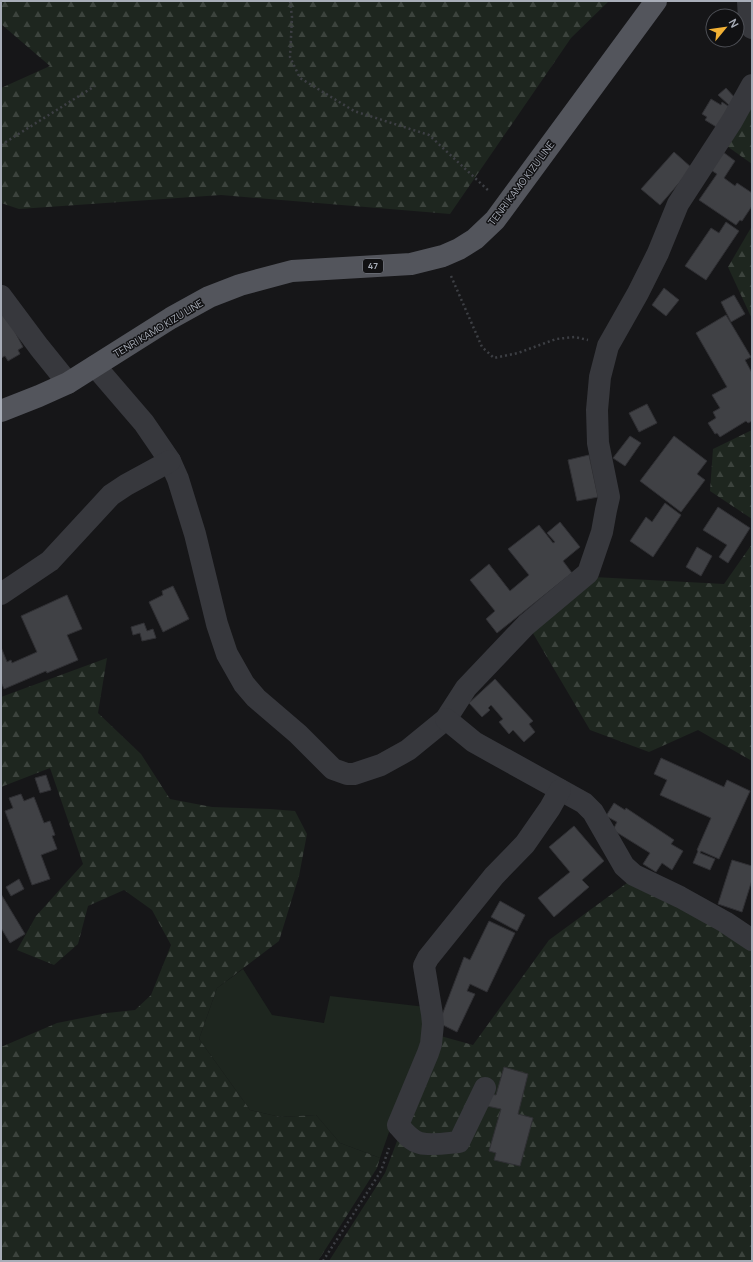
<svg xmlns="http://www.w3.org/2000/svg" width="753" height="1262" font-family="Manrope,sans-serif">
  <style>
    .green { fill: #1e261f }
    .forest { fill: url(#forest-firs) }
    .building { fill: #404145; stroke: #303034 }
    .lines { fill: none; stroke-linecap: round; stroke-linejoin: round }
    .path { stroke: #3d3f44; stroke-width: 2.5; stroke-dasharray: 2 3; stroke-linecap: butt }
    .minor { stroke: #37383d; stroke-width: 22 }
    .primary { stroke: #53555c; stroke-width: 22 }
    .labels { text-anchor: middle; stroke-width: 3; stroke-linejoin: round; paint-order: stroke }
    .shield { fill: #111113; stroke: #7b7e86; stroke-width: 1 }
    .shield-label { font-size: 9px; font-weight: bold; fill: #a8adb8 }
    .street-label { font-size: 10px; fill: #a8adb8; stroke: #111113 }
  </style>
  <defs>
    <pattern id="forest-firs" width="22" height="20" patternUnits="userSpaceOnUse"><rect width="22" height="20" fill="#1e261f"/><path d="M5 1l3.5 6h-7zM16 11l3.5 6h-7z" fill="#3c433d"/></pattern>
  </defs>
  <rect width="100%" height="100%" fill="#161618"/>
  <polygon class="green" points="243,969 272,1015 324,1023 330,996 426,1007 427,1024 380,1158 340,1143 316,1115 280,1117 250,1110 199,1039 217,988"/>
  <g class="forest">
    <polygon points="1,1 609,1 571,38 450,214 221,195 19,209 1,203 1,88 50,66 1,24"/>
    <polygon points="752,99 752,164 724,144"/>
    <polygon points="752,226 752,319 728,267"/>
    <polygon points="752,430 752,519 710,491 713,449"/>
    <polygon points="752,544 752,761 698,730 649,752 590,730 531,630 594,577 724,584"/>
    <polygon points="107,658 98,713 141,754 170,799 212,807 270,809 295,811 307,834 299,876 279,941 217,988 199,1039 250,1110 280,1117 316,1115 340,1143 380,1158 377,1168 318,1261 1,1261 1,1047 57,1023 107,1013 135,1010 151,995 171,945 152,910 124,890 88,906 78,944 54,965 17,950 36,916 83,864 50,768 1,787 1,697"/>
    <polygon points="631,880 752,949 752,1261 329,1261 385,1173 437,1035 473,1045 549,940"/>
  </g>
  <g class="building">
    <polygon points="726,88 736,99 730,106 718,95"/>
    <polygon points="711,99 721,105 722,102 731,108 718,128 705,120 707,117 702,114"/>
    <polygon points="674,152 692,168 660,205 641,189"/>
    <polygon points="723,152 735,161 724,178 735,186 737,183 752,193 752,206 742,221 740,220 736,225 699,200 717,174 711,170"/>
    <polygon points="726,222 739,231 706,280 685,266 711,228 719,233"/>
    <polygon points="664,288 679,300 666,316 652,305"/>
    <polygon points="734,295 745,314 731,322 721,302"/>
    <polygon points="5,313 23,347 18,350 20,354 8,361 5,356 1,358 1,315"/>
    <polygon points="726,315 751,357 745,360 752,373 752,421 748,423 746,421 720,437 717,433 715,434 708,423 716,418 713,412 720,408 712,395 727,387 696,333"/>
    <polygon points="647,404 657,423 639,432 629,413"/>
    <polygon points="630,436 641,443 625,466 613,458"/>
    <polygon points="674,436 707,461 697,474 705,480 681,512 640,481"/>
    <polygon points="589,455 598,497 577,501 568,460"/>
    <polygon points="665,503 681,515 653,557 630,541 646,517 652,522"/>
    <polygon points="718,507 750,528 728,563 719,557 727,545 703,530"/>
    <polygon points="560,522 580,547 563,561 572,573 497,633 486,619 495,611 470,580 489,564 510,591 529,575 508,549 539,525 553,543 555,542 547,533"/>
    <polygon points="697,547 712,556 701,576 686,567"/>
    <polygon points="173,586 189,619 163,632 149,602 163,595 162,591"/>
    <polygon points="67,595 82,629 67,635 78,660 47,673 46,671 4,689 1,682 1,647 7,662 11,660 12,663 37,652 21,616"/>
    <polygon points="144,623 147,631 153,629 156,638 142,641 140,633 133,635 131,627"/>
    <polygon points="495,679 533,721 529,724 535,732 524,742 513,730 509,734 499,722 503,719 491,705 488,708 490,710 482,717 469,703"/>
    <polygon points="661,758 724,787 727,780 750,791 719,859 701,851 700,853 715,859 710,870 693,863 698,851 697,850 711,818 660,795 667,780 654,774"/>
    <polygon points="46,775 51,790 40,793 35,778"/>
    <polygon points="21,794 24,801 34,797 44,823 50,821 55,835 52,836 57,849 41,855 50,879 32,885 5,811 13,808 9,798"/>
    <polygon points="614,803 625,810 626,808 674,840 671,844 683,851 672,870 662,863 656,872 643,864 650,853 613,830 617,822 606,816"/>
    <polygon points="574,826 604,861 582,880 589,887 554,917 538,898 570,872 549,847"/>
    <polygon points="732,860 752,866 752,880 742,912 718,904"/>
    <polygon points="19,879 24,889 11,896 6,887"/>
    <polygon points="1,894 25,934 10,943 1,928"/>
    <polygon points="500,901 525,915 517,931 491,917"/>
    <polygon points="489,921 515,933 487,992 470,984 467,991 475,994 457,1032 439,1023 464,957 470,960"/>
    <polygon points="504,1067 528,1074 518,1114 533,1118 520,1166 494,1160 496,1153 489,1151 501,1109 487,1106 491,1094 496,1095"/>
  </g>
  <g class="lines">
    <g class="path">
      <polyline points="290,1 292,17 290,57 300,78 354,111 429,135 490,192"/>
      <polyline points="1,145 95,86"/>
      <polyline points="451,276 482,347 494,358 518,353 556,339 575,337 588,340"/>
      <polyline points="323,1261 381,1171 389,1148"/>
    </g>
    <g class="minor">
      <polyline points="748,1 749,19 752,28"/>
      <polyline points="1,296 39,347 68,383"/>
      <polyline points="95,366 144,423 170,461 178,479 195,534 217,624 227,654 244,684 256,698 298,734 333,769 347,774 354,774 381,765 408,750 446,719 466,688 526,625 588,573 602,532 606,510 609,497 598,443 597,410 600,377 608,346 638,293 658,253 678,204 732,121 752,85"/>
      <polyline points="1,594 50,561 111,495 126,485 170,461"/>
      <polyline points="446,719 474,742 584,803 593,812 624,866 634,875 680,897 725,922 752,940"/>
      <path d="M485,1088l-26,54c-12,1 -27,4 -39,1 -9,-2 -16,-11 -22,-18l30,-72 3,-9 2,-20 -1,-10 -8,-48 4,-8 66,-82 31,-32 25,-36 10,-18"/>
    </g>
    <polyline class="primary" points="1,411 39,396 68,383 171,318 209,297 240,285 292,271 411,264 443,256 459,249 475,239 495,220 656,1"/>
  </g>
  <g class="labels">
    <rect class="shield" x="363" y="259" width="20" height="14" rx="3"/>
    <g class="shield-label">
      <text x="373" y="269">47</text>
    </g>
    <g class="street-label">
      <text transform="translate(521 183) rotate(-53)" y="4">TENRI KAMO KIZU LINE</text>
      <text transform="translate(158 328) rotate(-31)" y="4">TENRI KAMO KIZU LINE</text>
    </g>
  </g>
  <rect width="753" height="1262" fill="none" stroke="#a8adb8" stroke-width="4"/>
  <g transform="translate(725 28) rotate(61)"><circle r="19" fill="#111113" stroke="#4d4f55"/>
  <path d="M0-3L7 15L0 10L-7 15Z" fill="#f2b134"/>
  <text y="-6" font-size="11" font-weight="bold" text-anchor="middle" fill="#a8adb8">N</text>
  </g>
</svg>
